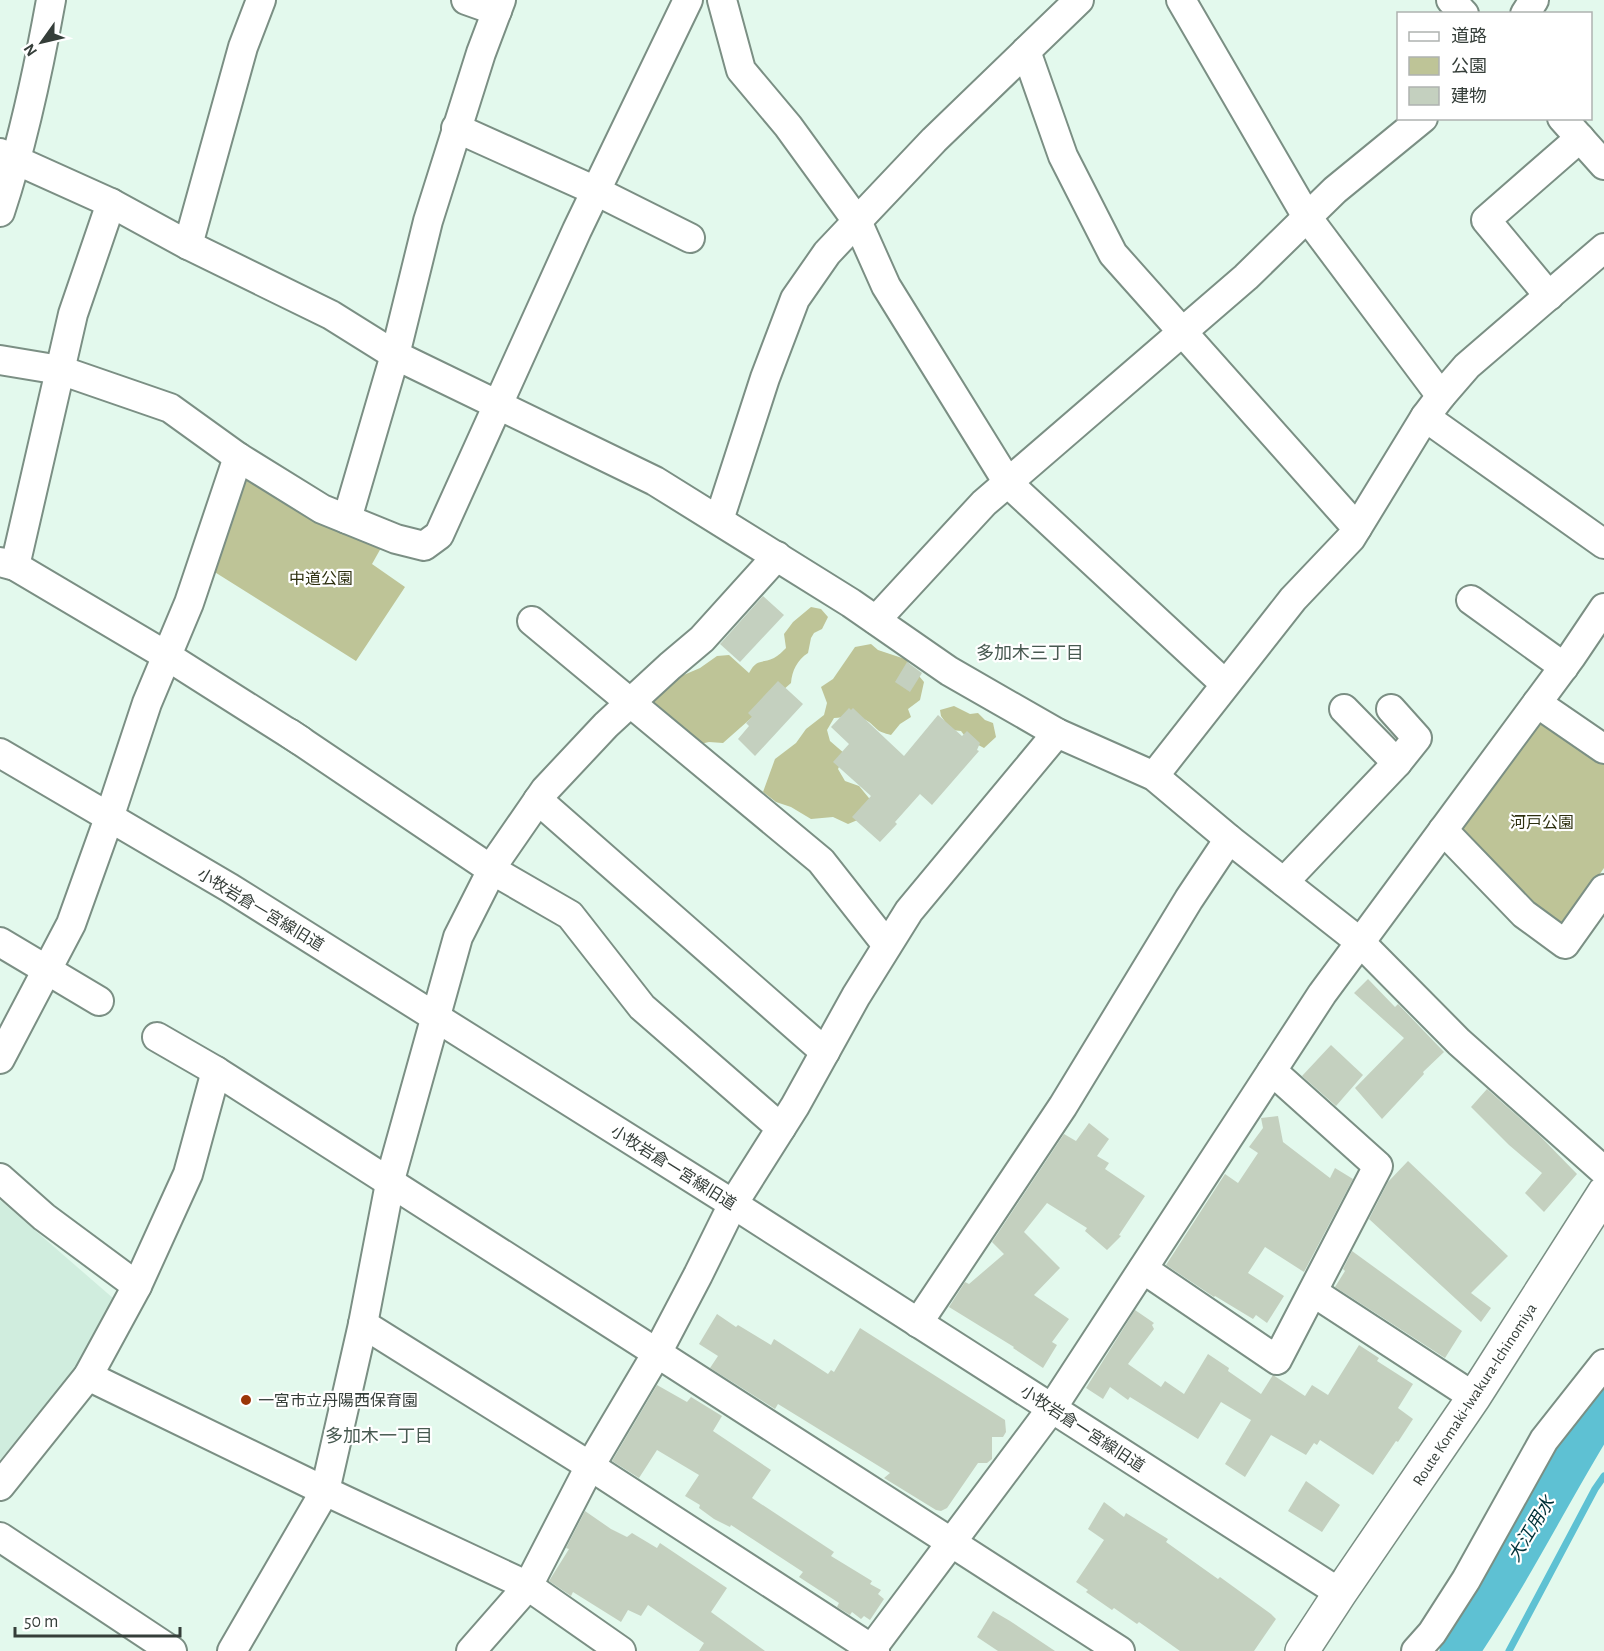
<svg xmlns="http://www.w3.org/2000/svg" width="1604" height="1651" font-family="'Alegreya Sans','Noto Sans JP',sans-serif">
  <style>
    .built { fill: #d0edde }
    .green { fill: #bec497 }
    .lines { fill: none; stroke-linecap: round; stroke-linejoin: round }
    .stream { stroke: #5ec1d3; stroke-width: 7 }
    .river { stroke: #5ec1d3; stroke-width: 39 }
    .building { fill: #c4d0bf }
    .minor-casing { stroke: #7b8f84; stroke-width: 32 }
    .major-casing { stroke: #7b8f84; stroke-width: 36 }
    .minor { stroke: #fff; stroke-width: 28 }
    .major { stroke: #fff; stroke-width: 33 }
    .poi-dot { fill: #9b3607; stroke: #fff; stroke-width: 2 }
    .labels { text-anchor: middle; stroke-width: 4.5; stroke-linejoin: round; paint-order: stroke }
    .park-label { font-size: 16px; fill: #2d2f0f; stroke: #fff }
    .street-label { font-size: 16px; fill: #353e39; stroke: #fff }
    .poi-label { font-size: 16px; fill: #353e39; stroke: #fff; text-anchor: start }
    .neighbourhood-label { font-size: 18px; fill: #475950; stroke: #fff }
    .water-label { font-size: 18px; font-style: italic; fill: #003037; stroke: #fff }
  </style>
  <rect width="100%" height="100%" fill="#e3f9ed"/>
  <polygon class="built" points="0,1200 114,1299 120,1317 0,1460"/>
  <g class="green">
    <polygon points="248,470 381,548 372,564 405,587 356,661 213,571"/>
    <path d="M811,607l10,2 7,8 -6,12 -8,4 -3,5 -3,15c-11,7 -16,18 -17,30l-68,60 -14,-1 -13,3 -44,-31 -2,-20 21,-10 8,-7 21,-9 17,-12 12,-1 20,18c8,-15 12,-9 25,-15 4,-2 9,-7 12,-10l-2,-14 9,-12z"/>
    <path d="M871,644l7,6 27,9 19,23 -4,18 -12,9 3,8 -11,7 -9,11c-15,-4 -11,-4 -22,-13 -9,-7 -23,-5 -35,-4l-7,12 3,11 15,13 -7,15 7,12 14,5 14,17 -13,16 -12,5 -15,-7 -22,2 -20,-12 -15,-5 -13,-10 12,-33 21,-16 10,-14 18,-14 3,-12 -6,-16 12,-8 22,-32z"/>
    <polygon points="954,706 970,714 978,713 985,720 993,723 996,737 984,748 967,739 961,731 951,730 941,716 940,710"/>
    <polygon points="1538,720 1604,764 1604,868 1562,929 1533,904 1462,828"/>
  </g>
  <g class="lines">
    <polyline class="stream" points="1509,1651 1595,1489 1604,1476"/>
    <path class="river" d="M1459,1651c53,-78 95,-164 145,-244"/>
  </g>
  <g class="building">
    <polygon points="763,596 784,615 740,662 720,644"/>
    <polygon points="907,662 922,673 910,692 895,682"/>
    <polygon points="778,681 803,704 755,756 738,739 749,726 746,723 752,717 748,713"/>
    <polygon points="849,708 851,710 853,708 904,756 938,715 962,736 967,731 980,743 977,750 979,751 932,805 920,794 895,822 897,824 880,842 852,817 871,796 833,762 849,744 831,727"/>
    <polygon points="1368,979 1395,1007 1398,1004 1444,1052 1423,1072 1424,1074 1382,1119 1355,1088 1404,1038 1354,993"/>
    <polygon points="1331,1045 1363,1075 1336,1106 1302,1076"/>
    <polygon points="1487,1089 1539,1135 1577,1174 1544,1212 1525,1193 1542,1173 1509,1145 1471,1107"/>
    <polygon points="1278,1116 1283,1142 1330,1178 1335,1168 1353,1179 1304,1272 1265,1247 1248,1273 1284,1296 1267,1323 1256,1315 1253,1319 1215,1296 1214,1297 1166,1265 1225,1174 1238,1183 1258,1153 1249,1147 1263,1128 1261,1118"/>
    <polygon points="1089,1123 1109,1139 1097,1156 1109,1163 1105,1169 1145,1196 1119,1235 1121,1236 1107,1250 1085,1231 1087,1228 1047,1203 1024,1232 1060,1268 1034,1295 1069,1319 1052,1342 1057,1345 1043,1368 1013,1348 1014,1347 949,1307 965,1282 969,1284 1004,1254 992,1242 1064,1134 1076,1141"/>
    <polygon points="1408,1161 1508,1256 1471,1293 1491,1308 1481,1322 1369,1219 1388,1182"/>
    <polygon points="1352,1251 1462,1331 1445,1358 1335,1287 1345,1271 1343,1269"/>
    <polygon points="1135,1310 1154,1323 1152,1325 1154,1329 1128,1364 1161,1387 1165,1381 1184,1394 1208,1354 1229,1368 1228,1371 1261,1394 1273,1375 1305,1396 1312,1385 1328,1395 1359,1345 1379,1358 1377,1361 1413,1384 1398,1408 1413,1419 1398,1442 1396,1441 1373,1475 1320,1440 1317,1445 1314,1443 1306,1455 1271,1435 1245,1477 1225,1464 1251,1420 1221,1402 1198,1439 1130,1397 1128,1400 1110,1387 1103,1399 1086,1388"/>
    <polygon points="717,1314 736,1327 738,1325 771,1345 774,1339 828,1374 831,1370 834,1372 860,1328 1005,1420 1006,1432 1003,1437 992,1437 992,1459 987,1463 978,1463 947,1508 941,1511 936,1510 884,1478 890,1473 778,1404 775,1409 710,1368 718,1356 699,1344"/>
    <polygon points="657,1385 687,1402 691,1397 722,1416 713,1431 771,1470 752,1498 834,1552 831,1556 872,1581 870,1584 881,1590 878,1594 884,1599 870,1620 864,1616 861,1619 852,1612 850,1615 837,1607 839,1603 799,1577 803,1572 731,1525 730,1527 714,1519 699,1508 700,1505 685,1496 699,1475 657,1450 639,1478 612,1461"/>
    <polygon points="1306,1481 1340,1505 1322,1532 1288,1511"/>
    <polygon points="1104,1502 1124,1517 1126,1513 1168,1539 1166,1542 1218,1579 1220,1577 1271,1614 1276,1619 1254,1651 1180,1651 1139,1622 1137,1624 1114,1608 1112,1610 1086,1592 1088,1590 1076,1582 1104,1540 1088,1529"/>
    <polygon points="585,1511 611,1529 627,1537 632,1533 657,1548 660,1543 727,1588 711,1612 765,1651 699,1651 704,1643 648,1605 641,1616 628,1610 621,1622 573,1592 571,1596 549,1581 569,1549 566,1548"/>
    <polygon points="993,1611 1010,1621 1055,1651 998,1651 977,1637"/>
  </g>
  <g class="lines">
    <defs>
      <g id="minor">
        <polyline points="466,0 497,11"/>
        <polyline points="722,0 741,70 788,126 857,221 886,286 1008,483 1225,684"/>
        <polyline points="1181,0 1307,217 1441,396"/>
        <polyline points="1451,0 1464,14"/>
        <polyline points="1525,14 1534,0"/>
        <polyline points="1026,51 1063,156 1113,254 1357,528"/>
        <polyline points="1562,118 1604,165"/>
        <polyline points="456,128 596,191 690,238"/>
        <polyline points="0,153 111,203 188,245 331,315 395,355 655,481 851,603 949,671 1057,733 1154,776 1229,839 1360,942 1459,1042 1604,1171"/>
        <path d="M0,212c23,-69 38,-140 51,-212"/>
        <polyline points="188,245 243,47 261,0"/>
        <polyline points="1549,296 1486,220 1580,138"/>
        <polyline points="0,360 60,370 170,408 238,457 322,509 396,539 424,546 439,535 577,230 688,0"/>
        <polyline points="1425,417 1604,544"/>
        <polyline points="347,519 395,355 428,221 481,53 501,0"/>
        <polyline points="719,520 765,378 795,299 827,253 934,140 1079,0"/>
        <polyline points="0,562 15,566 167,656 301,741"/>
        <polyline points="15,566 73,314 111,203"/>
        <polyline points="1471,600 1564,667"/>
        <polyline points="876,620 984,503 1246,277 1335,190 1423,118"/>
        <polyline points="532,621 821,861 887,945"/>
        <polyline points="1537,703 1604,749"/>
        <polyline points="1344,709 1397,763"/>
        <polyline points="301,741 289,733 492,870 570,915 642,1007 781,1128"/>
        <polyline points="0,753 230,888 733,1204 1340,1593"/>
        <polyline points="1154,776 1293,599 1351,538 1425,417 1441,396 1467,366 1604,248"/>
        <polyline points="538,800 825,1052"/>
        <polyline points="1443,830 1524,914 1565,944 1604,889"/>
        <polyline points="1284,882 1397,763 1417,738 1391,709"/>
        <polyline points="0,942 99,1001"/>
        <polyline points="157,1037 216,1071"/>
        <polyline points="0,1059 71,924 109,818 147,703 189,603 238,457"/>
        <polyline points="0,1178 44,1217 137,1286"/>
        <polyline points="1143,1269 1277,1360 1378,1166 1272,1071"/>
        <polyline points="1313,1292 1474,1397"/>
        <polyline points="918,1323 1063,1106 1189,899 1229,839"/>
        <polyline points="363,1324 590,1466 875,1651"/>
        <polyline points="88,1376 325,1491 528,1586 621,1651"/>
        <polyline points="0,1486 88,1376 137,1286 188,1174 216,1071 657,1353 1120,1651"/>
        <polyline points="0,1537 172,1651"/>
        <polyline points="232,1651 325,1491 363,1324 392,1173 458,937 498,858 545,790 606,725 670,666 702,639 777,556"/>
        <polyline points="471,1651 528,1586 590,1466 657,1353 698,1275 733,1204 795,1106 856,996 909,911 1057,733"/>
        <polyline points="870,1651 1052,1408 1322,994 1571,657 1604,608"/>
        <polyline points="1416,1651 1432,1633 1466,1580 1544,1440 1604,1364"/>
      </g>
      <polyline id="major" points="1302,1651 1340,1593 1474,1397 1604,1193"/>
    </defs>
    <use href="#minor" class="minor-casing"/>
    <use href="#major" class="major-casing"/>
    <use href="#minor" class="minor"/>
    <use href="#major" class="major"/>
  </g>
  <circle class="poi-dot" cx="246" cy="1400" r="6"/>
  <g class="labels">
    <g class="park-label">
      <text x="321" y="584">中道公園</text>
      <text x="1542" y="828">河戸公園</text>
    </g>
    <g class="street-label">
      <text transform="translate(261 909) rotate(31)" y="6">小牧岩倉一宮線旧道</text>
      <text transform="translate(674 1167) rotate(32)" y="6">小牧岩倉一宮線旧道</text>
      <text transform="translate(1474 1394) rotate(-57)" y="6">Route Komaki-Iwakura-Ichinomiya</text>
      <text transform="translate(1083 1428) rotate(33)" y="6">小牧岩倉一宮線旧道</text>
    </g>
    <g class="poi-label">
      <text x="258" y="1406">一宮市立丹陽西保育園</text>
    </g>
    <g class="neighbourhood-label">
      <text x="1030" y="659">多加木三丁目</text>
      <text x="379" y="1442">多加木一丁目</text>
    </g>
    <g class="water-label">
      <text transform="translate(1531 1529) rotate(-59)" y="6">大江用水</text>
    </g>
  </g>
  <rect x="1397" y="12" width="195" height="108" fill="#ffffff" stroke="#aeb2b0" stroke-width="1.5"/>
  <rect x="1409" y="32" width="30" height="9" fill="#ffffff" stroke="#aeb2b0" stroke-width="1.5"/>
  <text x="1451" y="42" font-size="18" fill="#353e39">道路</text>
  <rect x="1409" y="57" width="30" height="18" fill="#bec497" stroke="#aeb2b0" stroke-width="1.5"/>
  <text x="1451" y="72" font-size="18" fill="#353e39">公園</text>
  <rect x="1409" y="87" width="30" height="18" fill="#c4d0bf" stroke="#aeb2b0" stroke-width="1.5"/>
  <text x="1451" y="102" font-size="18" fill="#353e39">建物</text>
  <g transform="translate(42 42) rotate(236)" stroke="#ffffff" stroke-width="4.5" paint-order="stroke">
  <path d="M0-4.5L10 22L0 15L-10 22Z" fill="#353e39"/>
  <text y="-9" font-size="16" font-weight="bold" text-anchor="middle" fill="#353e39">N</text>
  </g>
  <path d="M15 1627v9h165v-9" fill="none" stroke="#353e39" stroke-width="3"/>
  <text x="24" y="1627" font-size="18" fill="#353e39" stroke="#ffffff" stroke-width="4.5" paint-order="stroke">50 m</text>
</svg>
